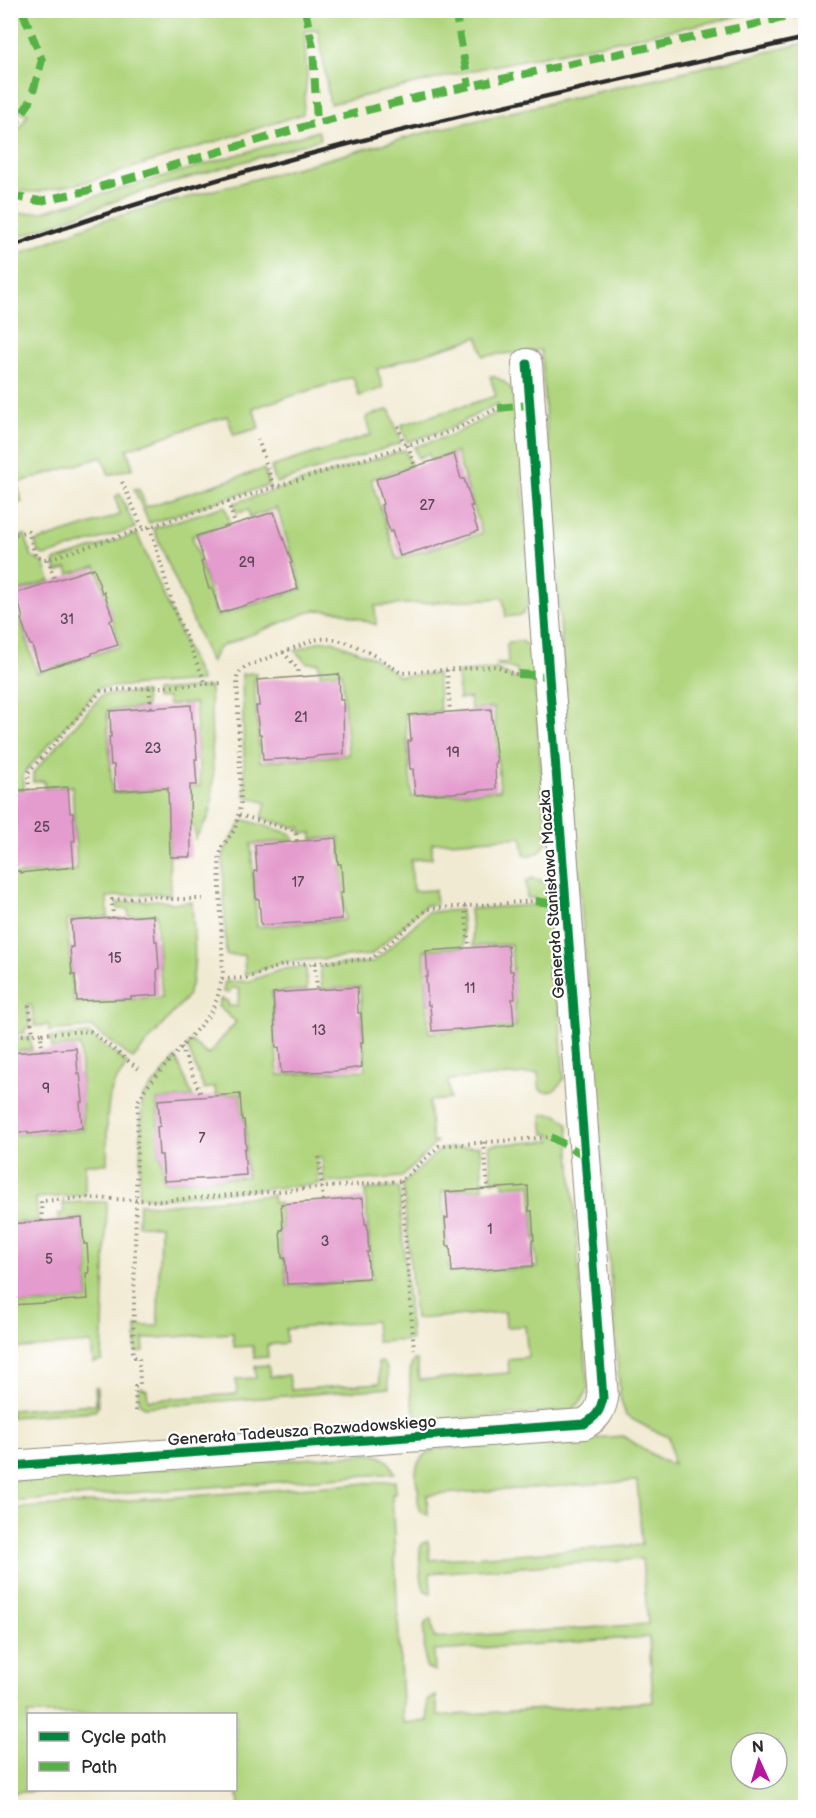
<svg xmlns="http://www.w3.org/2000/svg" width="816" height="1818" font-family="'Balsamiq Sans',sans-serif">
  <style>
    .green { fill: #b0d57e; stroke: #6e8054; stroke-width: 1.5; fill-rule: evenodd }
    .building { fill: #e49bcd }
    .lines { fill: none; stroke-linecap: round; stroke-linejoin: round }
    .minor-casing { stroke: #8e8a7e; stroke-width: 32 }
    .path { stroke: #8e8a7e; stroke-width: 4; stroke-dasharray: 1.5 4.5; stroke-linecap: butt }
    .minor { stroke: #fff; stroke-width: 30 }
    .rail { stroke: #2b2b2b; stroke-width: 4.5 }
    .quiet { stroke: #56b246; stroke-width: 8; stroke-dasharray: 15 8; stroke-linecap: butt }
    .cycleway-casing { stroke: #fff; stroke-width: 13 }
    .cycleway { stroke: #00873e; stroke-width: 9 }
    .labels { text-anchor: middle; stroke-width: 4.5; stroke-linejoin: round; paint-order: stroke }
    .number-label { font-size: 14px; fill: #594754 }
    .street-label { font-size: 16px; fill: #2b2b2b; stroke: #fff }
  </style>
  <rect width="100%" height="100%" fill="#fff"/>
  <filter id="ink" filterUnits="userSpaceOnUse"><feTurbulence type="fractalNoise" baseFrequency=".0167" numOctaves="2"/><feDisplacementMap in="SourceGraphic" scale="12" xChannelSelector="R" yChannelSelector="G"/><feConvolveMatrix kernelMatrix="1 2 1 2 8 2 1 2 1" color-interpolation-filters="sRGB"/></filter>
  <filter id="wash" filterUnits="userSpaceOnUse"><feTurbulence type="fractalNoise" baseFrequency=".008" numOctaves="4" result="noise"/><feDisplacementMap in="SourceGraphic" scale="24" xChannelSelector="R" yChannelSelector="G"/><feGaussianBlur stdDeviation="1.35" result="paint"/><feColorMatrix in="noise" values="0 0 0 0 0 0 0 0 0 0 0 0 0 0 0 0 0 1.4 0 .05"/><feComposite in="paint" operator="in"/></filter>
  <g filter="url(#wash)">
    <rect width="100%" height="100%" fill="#f1ead2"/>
    <g class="green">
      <polygon points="11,10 766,10 766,11 483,68 330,104 318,30 304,31 307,76 303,114 87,182 36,192 14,191 11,187 11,142 28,114 13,111 11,115"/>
      <path d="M805,43v1764h-566l-2,-25 -1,-2v-66h-208v76h23l-40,3v-284l384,-28v13h-3l11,229 25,-2 -1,-20 9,-5 2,20 215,-14 -4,-65 -215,14 1,20 -8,-3 -2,-5 -1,-36 2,-5 4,-3h2l2,19 214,-14 -6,-65 -212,14 1,20 -6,-2c-4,-7 -7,-37 -4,-45 2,-4 3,-4 7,-5l2,19 212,-15 -5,-64 -210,14 1,20 -7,-3 -3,-5v-13l1,-1c-6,-20 -5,-37 18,-44l186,-13 40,25 10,3 -4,-27 -17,-7 -26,-14 -6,-19 -50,-633 -29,-414 -58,6 -5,-19 -101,32 6,19 -24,8 -6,-19 -100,31 6,20 -25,7 -7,-19 -100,33 6,19 -24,7 -7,-18 -85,26 5,19 -11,4v-249l86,-35 334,-91zM741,1743h36v36h-36z"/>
      <polygon points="318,131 321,139 137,193 11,240 11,214 42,212"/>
      <path d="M490,376c14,2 20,11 27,23l13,192 -3,16 -5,8 -16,2 -3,-19 -128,8 1,19 -36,-14 -26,-1 -92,36 -5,4 -6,13 -58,-135 72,-22 5,17 -38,13 25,80 85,-27 -25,-81 -27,9 -2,-7 -11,3 -3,-10 171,-53 6,16 -40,13 26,80 85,-26 -26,-81 -25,8 -2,-6 -11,4 -4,-11 38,-12 46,-23v-9l-47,25 -44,14 -6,-17 95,-29z"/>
      <polygon points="387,410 390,411 401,443 276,483 271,467 371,435 366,420 367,416"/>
      <polygon points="264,469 269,485 149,523 134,489 137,488 140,491 146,507"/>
      <polygon points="120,494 135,528 45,556 38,552 35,542 120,515 116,499 116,496"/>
      <polygon points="137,534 201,681 99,688 23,774 24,789 11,790 11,539 25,535 32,557 44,563 50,581 12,593 37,673 121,646 96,566 69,574 67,568 57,572 54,561"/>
      <path d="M320,641h12l42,17 25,18 38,-2 3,37 -35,3 7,83 88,-7 -6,-82 -23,1 -1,-11 -11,1 -2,-26 40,-4 16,9h5l-1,-8 -21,-6 12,-1 -1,-19 2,-2 13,-1 10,9 15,192 -7,10 -14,4 -2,-2 -2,-17 -90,6v15l-21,2 2,31 22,-1 1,15h-10l-55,50 -87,7 -39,13 -1,-20h-18l-3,-96c2,-14 12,-25 19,-38l3,-1 47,14 1,6 -42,4 6,83 88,-7 -6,-83 -27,2v-6l-11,1v-7h-8l-31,-9 4,-15 -21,-7 -3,-122 14,-1v5l-2,2 6,82 88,-7 -6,-83 -22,2 -1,-11h-12l-12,-12z"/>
      <path d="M210,687l3,85 -1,31 -4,15 -13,21 -1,-13 -25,1 1,69 -13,-3 -50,4 1,20 -41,3 7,83 88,-6 -6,-83 -27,2 -1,-7h-10l-1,-6 41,-3 13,3 21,-1c1,29 8,70 -6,96l-53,61 -42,-32 -42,4v-6l-14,1 -4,-22 -4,1 3,22 -5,1v5l-14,1v-159l66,-5 -5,-84 -28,2v-7l-11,1v-9l69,-78 43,-3 1,15 -39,3 5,83 88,-7 -5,-83 -27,2 -1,-7 -11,1 -1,-8z"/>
      <path d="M533,878l10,3 7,7 14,190c-5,10 -13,17 -24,12l-2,-17 -90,7 2,19 -21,2 3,41h5l-35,35 -78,6 -2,-25h-5l2,26 -159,14 -21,-1 3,-99 34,-40 17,39 -36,3 2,55h2l2,27 84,-5 -2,-27 2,-1 -2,-30h-3l-2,-25 -24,1 -1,-8 -11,2 -17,-43 4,-5 17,14 28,-33 -18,-16 3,-7 7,2v5h9l3,-17 -9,-1 -2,5 -6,-1 2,-10 24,-1 34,-12 23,-2 1,23 -35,2 6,83 87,-5 -5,-83 -38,2 -2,-23 54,-4 54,-50 33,-2 3,37 -40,3 5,83 87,-6 -5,-83 -38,2 -3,-37 65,-4 -1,-7h-7l-1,-17z"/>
      <path d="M89,1034l39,30c-5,7 -10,13 -14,20 -10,22 -6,56 -7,80h-22v31l-49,3 2,23 -27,2v-88l72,-5 -3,-84 -28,2 -1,-11z"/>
      <polygon points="30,1037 32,1050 11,1051 11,1039"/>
      <path d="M544,1114c11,-1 18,2 24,11l20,264 -7,13 -12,9 -144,10c-5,-2 -8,-4 -10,-9 -5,-10 -8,-45 -1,-52h3l2,20 90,-7 -1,-14 20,-2 -3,-31 -19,1 -1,-15 -90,7 -12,-135 38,-35 39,-3 3,42 -41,3 7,82 88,-5 -6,-84 -28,2v-6l-11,1 -3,-36 62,-4v-7h-7l-2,-18z"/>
      <polygon points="399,1187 411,1340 377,1342 375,1321 286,1329 286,1343 267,1345 268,1357 254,1358 253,1346 234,1347 233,1333 143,1339 144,1351 139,1353 136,1352 136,1326 158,1326 158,1317 160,1226 138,1225 139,1204 160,1205 273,1195 273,1203 279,1203 282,1229 279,1230 282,1259 284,1259 287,1286 372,1280 365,1190"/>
      <polygon points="85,1202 107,1202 102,1361 93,1363 91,1343 11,1349 11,1305 61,1303 61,1301 88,1299 87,1273 89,1273 87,1244 84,1244 83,1218 58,1220 58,1214 64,1213 63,1203"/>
      <polygon points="382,1362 387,1368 389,1388 145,1407 140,1404 138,1390 141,1387 147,1390 148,1400 237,1394 236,1379 256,1378 255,1366 268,1365 270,1377 289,1375 291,1390 380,1383 378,1363"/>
      <polygon points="95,1387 97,1387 98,1407 95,1411 11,1417 11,1410 96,1404"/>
      <path d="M370,1454c13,1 20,7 25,19l-384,29v-22z"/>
    </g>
    <g id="blocks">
      <g class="building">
        <polygon points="454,454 461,479 464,479 473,506 470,506 478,531 426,549 426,548 400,556 392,531 390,532 381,505 383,504 376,479"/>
        <polygon points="274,512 292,563 290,563 298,589 220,613 212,588 209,589 201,562 204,561 196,536"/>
        <polygon points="94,568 102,593 104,592 113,619 110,621 118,645 92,653 92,655 40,670 32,645 30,645 21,619 23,618 16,593"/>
        <polygon points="339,674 340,700 343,700 344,754 317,756 317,757 263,760 261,734 259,734 256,706 259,706 257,680"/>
        <polygon points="191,705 193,730 195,730 197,759 195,759 197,785 190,785 191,857 170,857 168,788 115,791 114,765 111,765 109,737 111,737 110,711"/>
        <polygon points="491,709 497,763 495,763 496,789 469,791 469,792 415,795 413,769 410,769 408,741 411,741 409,715"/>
        <polygon points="68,787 70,813 73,813 75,841 72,841 74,867 20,873 20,871 10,872 10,791"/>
        <polygon points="336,838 338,864 341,864 343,893 340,893 342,919 315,921 315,922 261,925 259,899 256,899 254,871 257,871 255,845"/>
        <polygon points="153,915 155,941 157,941 159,969 157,969 158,995 131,997 131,999 77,1001 75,975 72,975 70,947 73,947 71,921"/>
        <polygon points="508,945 510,971 513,971 515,999 512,999 514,1025 460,1030 460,1029 432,1031 430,1005 428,1005 426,977 428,977 426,951"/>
        <polygon points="357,987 358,1013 361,1013 363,1042 361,1042 362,1067 335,1071 281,1073 279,1047 276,1048 273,993"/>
        <polygon points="76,1048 78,1074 80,1073 83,1102 80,1102 82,1128 28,1134 28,1132 10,1134 10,1053"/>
        <polygon points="240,1094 242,1120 244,1120 246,1148 244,1149 246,1175 218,1177 218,1178 164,1181 162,1155 159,1155 157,1127 160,1126 158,1100"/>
        <polygon points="528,1186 529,1211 532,1211 534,1240 532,1240 533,1266 452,1272 450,1246 447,1246 445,1218 448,1218 446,1192"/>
        <polygon points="363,1198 365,1224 367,1224 369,1252 367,1252 369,1278 341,1280 341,1282 287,1284 285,1258 282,1258 280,1230 283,1230 281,1204"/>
        <polygon points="82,1218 84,1244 87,1244 89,1273 86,1273 88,1299 61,1301 61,1302 10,1305 10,1224"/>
      </g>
    </g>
  </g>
  <g filter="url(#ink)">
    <use href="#blocks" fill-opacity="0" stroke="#8e8a7e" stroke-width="1.5"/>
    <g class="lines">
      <defs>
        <path id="minor" d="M10,1466l574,-42c12,-7 16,-12 19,-26l-54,-722 -22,-312"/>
      </defs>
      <use href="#minor" class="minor-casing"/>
      <g class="path">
        <polyline points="398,426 405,446"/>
        <polyline points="258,439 274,488"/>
        <polyline points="408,445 415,467"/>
        <polyline points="122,482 143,529"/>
        <polyline points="228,502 235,524"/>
        <polyline points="150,527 175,612 206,684 223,683"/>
        <polyline points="10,536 28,531 35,555 44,559 48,559 452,431 498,408"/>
        <polyline points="48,559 55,581"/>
        <polyline points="283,652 298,669 299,677"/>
        <polyline points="447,670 450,712"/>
        <polyline points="149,688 151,708"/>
        <polyline points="29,790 28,773 101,691 206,684"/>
        <polyline points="239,815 292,830 296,834 297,842"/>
        <polyline points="465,906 469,948"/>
        <polyline points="113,918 112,900 157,896 170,899 205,899"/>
        <polyline points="315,963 317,990"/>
        <polyline points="222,979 247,978 283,965 372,959 427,909 535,901"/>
        <polyline points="29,1005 33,1034 41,1034"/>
        <polyline points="10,1036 33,1034"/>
        <polyline points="181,1047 202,1097"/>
        <polyline points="42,1051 41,1034 90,1031 140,1070"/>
        <polyline points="484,1142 488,1189"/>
        <polyline points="319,1157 323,1201"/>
        <polyline points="401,1181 414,1350"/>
        <polyline points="42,1221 41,1201 85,1198 160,1201 401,1181 439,1146 551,1137"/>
        <path d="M136,1411l-1,-24 5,-3 -1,-27h-4l-2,-6 5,-250 7,-12 65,-75 7,-15 6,-24 -4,-115 3,-13 13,-18 6,-26 -4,-125 2,-5 6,-6 69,-27c28,-7 64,17 87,33l96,-7 16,8h5"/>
      </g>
      <use href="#minor" class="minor"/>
      <path class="rail" d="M10,247c259,-94 528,-149 796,-209"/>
      <g class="quiet">
        <polyline points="305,10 313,47 317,123"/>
        <polyline points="455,10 469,86"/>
        <polyline points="10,131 30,102 42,60 22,10"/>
        <polyline points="10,196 40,201 86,191 317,123 419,97 806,13"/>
        <polyline points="498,408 530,405"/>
        <polyline points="518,674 549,676"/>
        <polyline points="535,901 566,905"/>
        <polyline points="551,1137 586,1156"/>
      </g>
      <defs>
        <path id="cycleway" d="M10,1466l574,-42c12,-7 16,-12 19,-26l-54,-722 -22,-312"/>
      </defs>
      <use href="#cycleway" class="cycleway-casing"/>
      <use href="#cycleway" class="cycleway"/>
    </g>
  </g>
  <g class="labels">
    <g class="number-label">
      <text x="427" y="510">27</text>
      <text x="247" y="567">29</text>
      <text x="67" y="624">31</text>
      <text x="301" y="722">21</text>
      <text x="153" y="753">23</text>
      <text x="453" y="757">19</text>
      <text x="42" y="832">25</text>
      <text x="298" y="887">17</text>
      <text x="115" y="963">15</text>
      <text x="470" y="993">11</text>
      <text x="319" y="1035">13</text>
      <text x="46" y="1093">9</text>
      <text x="202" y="1143">7</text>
      <text x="490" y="1234">1</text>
      <text x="325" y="1246">3</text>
      <text x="49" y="1264">5</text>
    </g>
    <g class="street-label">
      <text transform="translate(551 894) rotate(-94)" y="6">Generała Stanisława Maczka</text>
      <text transform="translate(302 1430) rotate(-4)" y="6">Generała Tadeusza Rozwadowskiego</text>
    </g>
  </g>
  <rect width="816" height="1818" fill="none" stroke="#fff" stroke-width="36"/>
  <rect x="27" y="1713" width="210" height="78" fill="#ffffff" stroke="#aaaaaa" stroke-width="1.5"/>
  <rect x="39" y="1732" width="30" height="9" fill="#00873e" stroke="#aaaaaa" stroke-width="1.5"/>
  <text x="81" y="1743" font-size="18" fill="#2b2b2b">Cycle path</text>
  <rect x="39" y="1762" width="30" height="9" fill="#56b246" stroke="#aaaaaa" stroke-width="1.5"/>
  <text x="81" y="1773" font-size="18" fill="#2b2b2b">Path</text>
  <g transform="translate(759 1761) rotate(356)"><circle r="28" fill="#ffffff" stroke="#aaaaaa" stroke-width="1.5"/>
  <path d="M0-4.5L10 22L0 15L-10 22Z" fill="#b5179e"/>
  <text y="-9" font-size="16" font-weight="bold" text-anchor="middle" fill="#2b2b2b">N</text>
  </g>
</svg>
